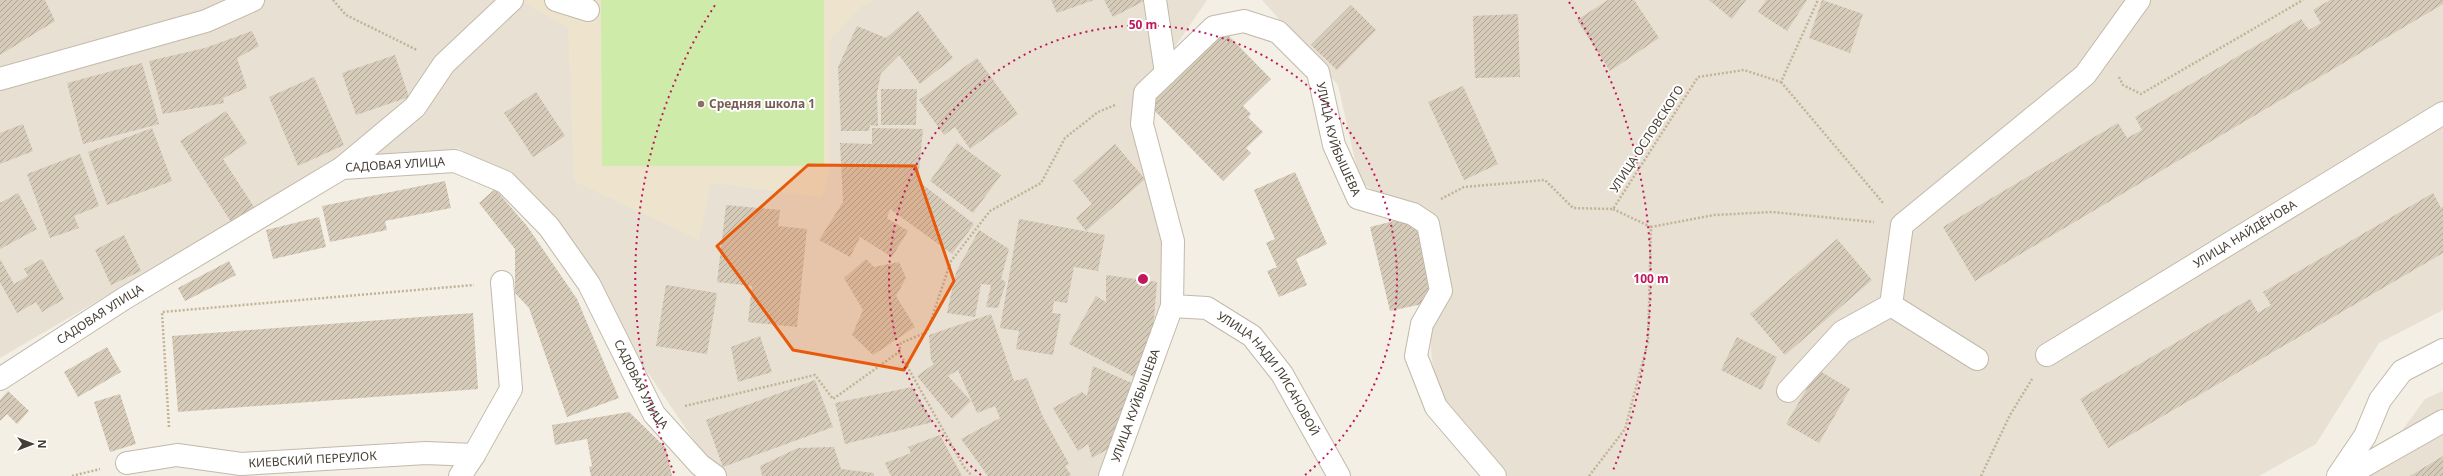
<svg xmlns="http://www.w3.org/2000/svg" width="2443" height="476" font-family="'Noto Sans',sans-serif">
  <style>
    .residential { fill: #e8e0d2 }
    .education { fill: #eee4cd }
    .grass { fill: #cfebaa }
    .building { fill: url(#building-hatch) }
    .lines { fill: none; stroke-linecap: round; stroke-linejoin: round }
    .minor-casing { stroke: #c2b9a9; stroke-width: 24 }
    .path { stroke: #c2b297; stroke-width: 2.5; stroke-dasharray: 2 2; stroke-linecap: butt }
    .minor { stroke: #fff; stroke-width: 22 }
    .marked { fill: #e8590c; fill-opacity: 0.2; stroke: #e8590c; stroke-width: 3; stroke-linejoin: round }
    .ring { fill: none; stroke: #c2185b; stroke-width: 2; stroke-dasharray: 2 4 }
    .education-dot { fill: #8d6e63; stroke: #fff; stroke-width: 1.5 }
    .labels { text-anchor: middle; stroke-width: 4; stroke-linejoin: round; paint-order: stroke }
    .education-label { font-size: 12px; font-weight: bold; fill: #785e54; stroke: #fff; text-anchor: start }
    .street-label { font-size: 12px; fill: #463e34; stroke: #fff }
    .centre { fill: #c2185b; stroke: #fff; stroke-width: 2 }
    .ring-label { font-size: 12px; text-anchor: middle; font-weight: bold; fill: #c2185b; stroke: #fff; stroke-width: 4; stroke-linejoin: round; paint-order: stroke }
  </style>
  <defs>
    <pattern id="building-hatch" width="6" height="6" patternUnits="userSpaceOnUse"><rect width="6" height="6" fill="#d6cab9"/><path d="M-1 1l2-2M0 6l6-6M5 7l2-2" fill="none" stroke="#afa597"/></pattern>
  </defs>
  <rect width="100%" height="100%" fill="#f3efe4"/>
  <g class="residential">
    <polygon points="0,0 1207,0 1132,110 1149,183 1168,246 1165,315 1106,476 727,476 712,467 520,184 458,148 317,173 0,358"/>
    <polygon points="1262,0 2443,0 2443,310 2379,343 2316,444 2259,476 1502,476 1441,402 1432,361 1430,332 1442,294 1413,214 1360,182 1338,85"/>
    <polygon points="2443,391 2443,476 2369,476 2425,399"/>
  </g>
  <polygon class="education" points="519,0 873,0 861,7 830,40 830,168 822,197 711,183 699,240 574,181 568,28"/>
  <polygon class="grass" points="601,0 824,0 824,166 602,166"/>
  <g class="building">
    <polygon points="0,0 45,0 55,21 0,55"/>
    <polygon points="1051,0 1094,0 1057,13"/>
    <polygon points="1104,0 1146,0 1113,17"/>
    <polygon points="1608,0 1634,0 1659,38 1610,71 1577,20"/>
    <polygon points="1709,0 1746,0 1732,19"/>
    <polygon points="1766,0 1807,0 1787,31 1758,12"/>
    <polygon points="1822,0 1863,14 1850,53 1809,38"/>
    <polygon points="2330,0 2443,0 2443,4 1975,281 1943,227 2118,123 2127,138 2142,130 2135,117 2301,19 2309,30 2321,23 2313,10"/>
    <polygon points="1351,5 1376,30 1337,70 1311,45"/>
    <polygon points="918,11 953,58 920,84 899,55 881,73 877,93 878,126 870,125 869,131 841,131 838,67 857,26 886,38"/>
    <polygon points="1518,14 1520,77 1475,78 1473,16"/>
    <polygon points="1223,30 1271,79 1243,106 1251,114 1248,117 1263,132 1246,148 1251,153 1223,181 1148,104"/>
    <polygon points="252,31 259,46 237,58 247,88 223,98 224,103 163,114 149,61 205,48"/>
    <polygon points="395,55 409,97 356,115 342,73"/>
    <polygon points="977,58 1018,114 970,149 955,127 944,135 919,100"/>
    <polygon points="142,63 159,124 83,144 67,83"/>
    <polygon points="314,77 344,145 298,166 269,97"/>
    <polygon points="1463,86 1498,164 1464,180 1428,102"/>
    <polygon points="881,89 917,89 916,125 881,125"/>
    <polygon points="536,92 565,136 533,157 504,113"/>
    <polygon points="226,111 247,143 223,159 254,207 231,222 180,141"/>
    <polygon points="23,124 33,151 0,164 0,133"/>
    <polygon points="152,128 172,181 107,205 88,152"/>
    <polygon points="872,128 923,129 918,181 974,224 952,254 890,209 887,218 908,231 892,257 860,237 850,257 819,240 843,202 840,143 872,144"/>
    <polygon points="957,143 1001,175 973,213 930,181"/>
    <polygon points="1115,144 1145,179 1086,231 1076,218 1092,204 1073,181"/>
    <polygon points="80,154 99,206 74,216 79,228 50,238 27,174"/>
    <polygon points="1295,172 1327,244 1296,259 1307,285 1279,297 1267,271 1277,267 1266,243 1275,239 1254,190"/>
    <polygon points="445,181 451,208 385,221 387,230 330,242 322,206"/>
    <polygon points="495,189 527,226 577,299 619,398 567,417 529,308 515,293 515,249 479,203"/>
    <polygon points="18,193 37,229 0,249 0,203"/>
    <polygon points="2433,193 2441,208 2443,206 2443,253 2108,448 2080,399 2250,299 2258,313 2271,305 2263,292"/>
    <polygon points="726,205 780,210 778,226 807,229 797,327 748,322 752,286 717,282"/>
    <polygon points="319,217 326,247 273,259 266,230"/>
    <polygon points="1019,219 1105,235 1098,271 1074,267 1067,303 1054,301 1052,313 1061,314 1053,355 1016,349 1019,331 1000,328"/>
    <polygon points="1398,220 1422,229 1435,291 1425,294 1427,303 1390,311 1370,227"/>
    <polygon points="979,230 1009,249 1001,279 1006,282 998,308 986,307 991,285 981,284 975,317 947,313 956,272"/>
    <polygon points="124,235 141,271 111,285 95,250"/>
    <polygon points="1837,239 1872,280 1785,355 1750,314"/>
    <polygon points="0,259 14,284 28,276 24,269 42,259 64,299 42,312 36,302 17,313 0,282"/>
    <polygon points="866,259 874,267 899,262 906,278 896,296 915,327 873,355 852,335 863,310 844,278"/>
    <polygon points="229,261 236,275 185,301 178,288"/>
    <polygon points="1106,275 1157,282 1153,330 1134,377 1069,344 1096,296 1106,302"/>
    <polygon points="666,285 717,293 707,354 656,346"/>
    <polygon points="473,313 478,389 178,412 172,336"/>
    <polygon points="991,314 1014,381 1027,378 1043,417 1069,464 1065,466 1071,475 1069,476 988,476 961,439 1000,418 995,406 977,413 958,370 948,376 971,401 952,419 917,376 934,364 931,360 929,335"/>
    <polygon points="760,336 772,372 738,382 731,347"/>
    <polygon points="1737,337 1777,357 1761,390 1721,370"/>
    <polygon points="107,347 121,372 78,397 64,372"/>
    <polygon points="1093,366 1134,384 1120,423 1108,449 1092,458 1088,444 1078,451 1053,408 1082,392 1087,396"/>
    <polygon points="1818,370 1850,389 1819,443 1786,424"/>
    <polygon points="815,380 833,427 723,467 706,420"/>
    <polygon points="912,387 933,422 845,444 835,403"/>
    <polygon points="8,391 29,411 17,424 7,414 0,421 0,400"/>
    <polygon points="120,394 136,444 110,452 94,402"/>
    <polygon points="629,412 666,448 672,476 591,476 589,467 592,466 587,439 555,445 552,425"/>
    <polygon points="940,435 962,476 891,476 885,463 911,453 908,447"/>
    <polygon points="834,447 841,469 874,473 874,476 762,476 760,466 798,448"/>
    <polygon points="2443,456 2443,476 2410,476"/>
  </g>
  <g class="lines">
    <defs>
      <g id="minor">
        <polyline points="556,0 588,10"/>
        <polyline points="1155,0 1166,73"/>
        <polyline points="0,79 206,21 253,0"/>
        <polyline points="342,168 415,107 444,64 512,0"/>
        <path id="s1" d="M1172,306l35,2 45,28 30,38 57,102"/>
        <path id="s2" d="M2047,355l396,-242"/>
        <polyline points="1977,359 1891,305 1902,225 2085,75 2139,0"/>
        <path id="s3" d="M0,379l125,-81 217,-130 113,-7 50,21 44,45 40,57 65,130 46,51 15,11"/>
        <polyline points="1788,391 1842,332 1891,305"/>
        <polyline points="474,455 511,389 502,282"/>
        <path id="s4" d="M127,463l50,-8 64,9 185,-11 48,2 -14,21"/>
        <path id="s5" d="M1110,476l62,-170 1,-65 -31,-117 3,-31 69,-66 30,-6 34,11 40,40 16,73 24,53 55,16 15,10 13,67 -19,33 -6,32 20,51 59,69"/>
        <polyline points="2338,476 2365,436 2380,400 2402,371 2443,350"/>
        <polyline points="2346,476 2443,421"/>
      </g>
    </defs>
    <use href="#minor" class="minor-casing"/>
    <g class="path">
      <polyline points="333,0 346,15 417,50"/>
      <polyline points="2119,77 2123,85 2141,94 2303,0"/>
      <polyline points="1781,82 1884,204"/>
      <polyline points="1441,199 1464,187 1545,180 1573,208 1613,209 1698,77 1744,70 1781,82 1818,0"/>
      <polyline points="1613,209 1651,227"/>
      <polyline points="899,352 964,467 972,476"/>
      <polyline points="685,406 815,375 833,399 899,352 901,343 927,332 951,261 990,211 1041,183 1065,138 1098,112 1115,105"/>
      <polyline points="169,427 162,312 474,285"/>
      <polyline points="72,476 100,469"/>
      <polyline points="1589,476 1625,429 1648,342 1651,227 1714,215 1772,212 1874,222"/>
      <polyline points="1981,476 2010,415 2032,379"/>
    </g>
    <use href="#minor" class="minor"/>
  </g>
  <path class="marked" d="M808,165l107,1 39,115 -50,89 -111,-20 -76,-104z"/>
  <g class="ring">
    <path d="M981 475A254 254 0 1 1 1305 475"/>
    <path d="M674 473A508 508 0 0 1 717 2M1569 2A508 508 0 0 1 1612 473"/>
  </g>
  <circle class="education-dot" cx="701" cy="104" r="4"/>
  <g class="labels">
    <g class="education-label">
      <text x="709" y="108">Средняя школа 1</text>
    </g>
    <g class="street-label">
      <text dy="4" stroke="none"><textPath href="#s5" startOffset="687">УЛИЦА КУЙБЫШЕВА</textPath></text>
      <text transform="translate(1647 139) rotate(-57)" y="4">УЛИЦА ОСЛОВСКОГО</text>
      <text dy="4" stroke="none"><textPath href="#s3" startOffset="455">САДОВАЯ УЛИЦА</textPath></text>
      <text dy="4" stroke="none"><textPath href="#s2" startOffset="232">УЛИЦА НАЙДЁНОВА</textPath></text>
      <text dy="4" stroke="none"><textPath href="#s3" startOffset="119">САДОВАЯ УЛИЦА</textPath></text>
      <text dy="4" stroke="none"><textPath href="#s1" startOffset="127">УЛИЦА НАДИ ЛИСАНОВОЙ</textPath></text>
      <text dy="4" stroke="none"><textPath href="#s3" startOffset="815">САДОВАЯ УЛИЦА</textPath></text>
      <text dy="4" stroke="none"><textPath href="#s5" startOffset="75">УЛИЦА КУЙБЫШЕВА</textPath></text>
      <text dy="4" stroke="none"><textPath href="#s4" startOffset="187">КИЕВСКИЙ ПЕРЕУЛОК</textPath></text>
    </g>
  </g>
  <circle cx="1143" cy="279" r="6" class="centre"/>
  <g class="ring-label">
    <text x="1143" y="29">50 m</text>
    <text x="1651" y="283">100 m</text>
  </g>
  <g transform="translate(32 444) rotate(90)" stroke="#ffffff" stroke-width="3" paint-order="stroke">
  <path d="M0-3L7 15L0 10L-7 15Z" fill="#463e34"/>
  <text y="-6" font-size="11" font-weight="bold" text-anchor="middle" fill="#463e34">N</text>
  </g>
</svg>
